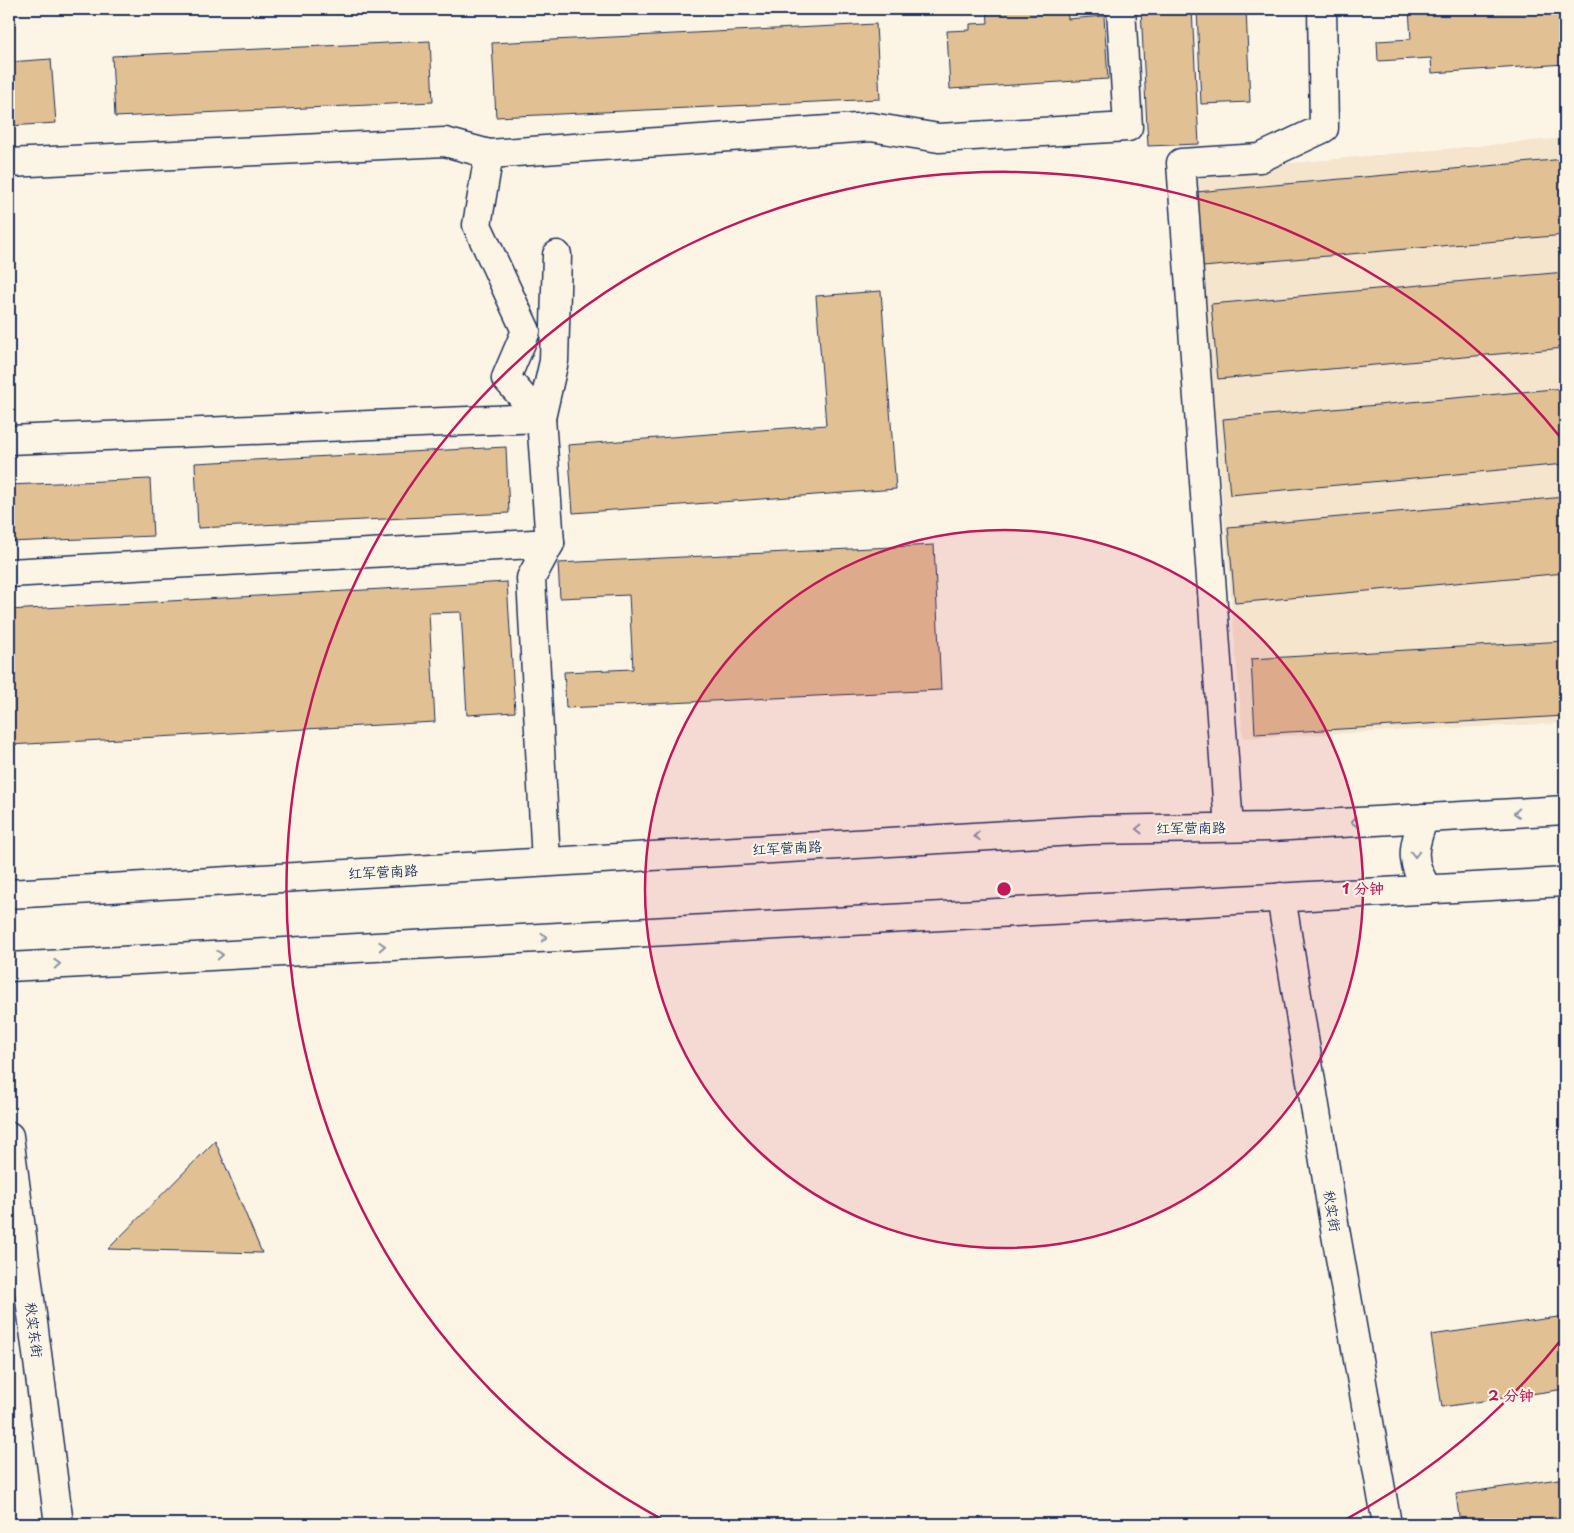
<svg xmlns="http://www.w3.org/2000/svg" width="1574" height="1533" font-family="'Playpen Sans','LXGW WenKai TC',sans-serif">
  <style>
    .built { fill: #f4e5cc }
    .building { fill: #e1c093; stroke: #1b2f5e }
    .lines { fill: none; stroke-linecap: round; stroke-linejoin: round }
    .street-casing { stroke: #1b2f5e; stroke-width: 31 }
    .secondary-casing { stroke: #1b2f5e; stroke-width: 31 }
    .street { stroke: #fcf5e5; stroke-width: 28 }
    .secondary { stroke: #fcf5e5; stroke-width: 28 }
    .oneway { stroke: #8c92a2 }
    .ring { fill: none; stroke: #c2185b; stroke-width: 2.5 }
    .labels { text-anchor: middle; stroke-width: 4; stroke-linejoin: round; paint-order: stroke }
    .street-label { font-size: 14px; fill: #1b2f5e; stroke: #fcf5e5 }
    .centre { fill: #c2185b; stroke: #fcf5e5; stroke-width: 2.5 }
    .ring-label { font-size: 15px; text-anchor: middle; font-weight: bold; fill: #c2185b; stroke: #fcf5e5; stroke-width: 4; stroke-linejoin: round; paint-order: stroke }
  </style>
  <rect width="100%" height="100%" fill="#fcf5e5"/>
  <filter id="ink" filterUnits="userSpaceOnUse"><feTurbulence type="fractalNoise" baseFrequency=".02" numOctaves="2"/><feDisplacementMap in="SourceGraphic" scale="10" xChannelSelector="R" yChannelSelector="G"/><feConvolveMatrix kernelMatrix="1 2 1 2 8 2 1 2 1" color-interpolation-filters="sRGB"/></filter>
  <g filter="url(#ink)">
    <polygon class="built" points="1565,138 1565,723 1243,738 1194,172"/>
    <g class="building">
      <polygon points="987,9 1067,9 1068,19 1104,16 1108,79 950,89 947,31 970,30 970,24 988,23"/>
      <polygon points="1141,9 1192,9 1199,144 1148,146"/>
      <polygon points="1197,9 1246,9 1250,102 1201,104"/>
      <polygon points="1409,9 1565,9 1565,64 1432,73 1431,58 1378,61 1377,41 1411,39"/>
      <polygon points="876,24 880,99 496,117 492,43"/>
      <polygon points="430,41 433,102 115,117 112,56"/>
      <polygon points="51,59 56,123 9,126 9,62"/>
      <polygon points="1565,159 1565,235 1203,267 1196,192"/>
      <polygon points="1565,272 1565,348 1218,379 1211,304"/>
      <polygon points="881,291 896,489 573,513 568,445 826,425 816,296"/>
      <polygon points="1565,388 1565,464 1230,495 1223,419"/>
      <polygon points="506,447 509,513 198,528 195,463"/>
      <polygon points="150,479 153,536 9,542 9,485"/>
      <polygon points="1565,497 1565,573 1235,603 1228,527"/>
      <polygon points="934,545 941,690 566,708 564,672 633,669 629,595 560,598 558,563"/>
      <polygon points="507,582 515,712 467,715 461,612 429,613 435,722 9,745 9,610"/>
      <polygon points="1565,641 1565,716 1255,734 1251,659"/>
      <polygon points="215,1141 262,1253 108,1249"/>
      <polygon points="1565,1316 1565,1389 1442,1407 1431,1335"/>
      <polygon points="1565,1478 1565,1524 1460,1524 1456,1494"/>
    </g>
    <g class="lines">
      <defs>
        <g id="street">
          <polyline points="489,154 477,225 526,331 506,378 541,418"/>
          <polyline points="9,163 445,142 489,154 871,127 939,138 1128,127 1121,9"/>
          <polyline points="541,418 554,361 557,255"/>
          <polyline points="9,440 541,418 550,543 531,578 546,862"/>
          <polyline points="9,573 550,543"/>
          <polyline points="1229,827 1181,163 1260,158 1324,128 1322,9"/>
        </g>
        <g id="secondary">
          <path d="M1424,818c-11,29 -15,44 4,71"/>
          <polyline points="9,894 1092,830 1271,827 1565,810"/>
          <polyline points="1281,897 1335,1229 1387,1524"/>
          <polyline points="9,967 1565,882"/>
          <polyline points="9,1136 59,1524"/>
        </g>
      </defs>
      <use href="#street" class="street-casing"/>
      <use href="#secondary" class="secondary-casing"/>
      <use href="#street" class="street"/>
      <use href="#secondary" class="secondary"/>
    </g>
    <defs><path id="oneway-chevron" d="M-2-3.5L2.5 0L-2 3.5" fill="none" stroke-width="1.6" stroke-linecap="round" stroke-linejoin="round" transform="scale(1.25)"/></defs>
    <g class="oneway">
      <use href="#oneway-chevron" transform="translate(1517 813) rotate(177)"/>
      <use href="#oneway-chevron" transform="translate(1354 822) rotate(177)"/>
      <use href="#oneway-chevron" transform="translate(1139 829) rotate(179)"/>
      <use href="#oneway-chevron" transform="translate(977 836) rotate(177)"/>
      <use href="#oneway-chevron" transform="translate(1415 854) rotate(90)"/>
      <use href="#oneway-chevron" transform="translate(544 937) rotate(-3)"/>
      <use href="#oneway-chevron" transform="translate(382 946) rotate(-3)"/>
      <use href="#oneway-chevron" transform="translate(220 955) rotate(-3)"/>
      <use href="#oneway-chevron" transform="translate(57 964) rotate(-3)"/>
    </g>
  </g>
  <circle cx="1004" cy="889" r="359" fill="#c2185b" fill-opacity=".12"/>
  <g class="ring">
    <circle cx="1004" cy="889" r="359"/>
    <path d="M1565 1335A717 717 0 0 1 1341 1522M667 1522A717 717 0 1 1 1565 443"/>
  </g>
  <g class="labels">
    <g class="street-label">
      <text transform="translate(1191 828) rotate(-1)" y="5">红军营南路</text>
      <text transform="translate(787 848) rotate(-3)" y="5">红军营南路</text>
      <text transform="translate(383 872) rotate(-3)" y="5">红军营南路</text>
      <text transform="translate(1332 1211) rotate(81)" y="5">秋实街</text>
      <text transform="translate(34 1330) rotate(83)" y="5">秋实东街</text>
    </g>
  </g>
  <circle cx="1004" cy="889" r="8" class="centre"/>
  <g class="ring-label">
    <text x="1363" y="894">1 分钟</text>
    <text x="1511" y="1401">2 分钟</text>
  </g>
  <rect width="1574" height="1533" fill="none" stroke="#fcf5e5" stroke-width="30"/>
  <rect x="15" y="15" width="1544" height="1503" fill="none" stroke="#1b2f5e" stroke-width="2" filter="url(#ink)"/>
</svg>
